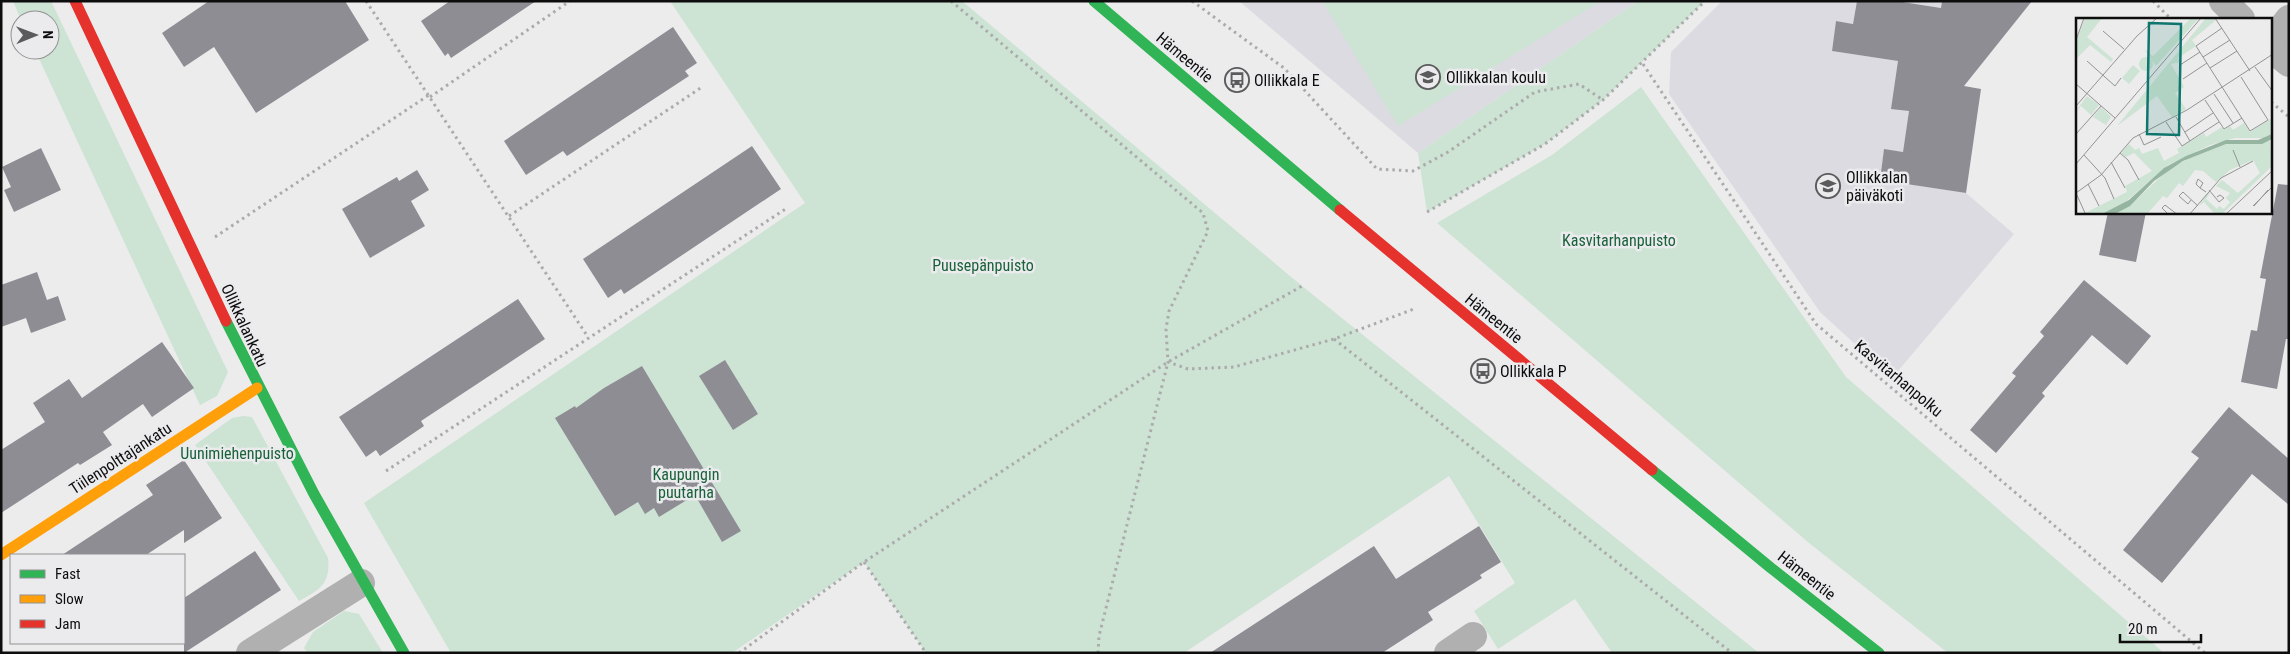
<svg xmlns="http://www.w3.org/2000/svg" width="2290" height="654" font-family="'Roboto Condensed',sans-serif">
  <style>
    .built { fill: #dbdbe1 }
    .green { fill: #cde3d4 }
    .building { fill: #8e8d94 }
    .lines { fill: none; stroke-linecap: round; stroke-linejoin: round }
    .path { stroke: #ababac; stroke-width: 3; stroke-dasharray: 2.5 4; stroke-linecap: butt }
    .street { stroke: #b0b0b1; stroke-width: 28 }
    .fast { stroke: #30b455; stroke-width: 11 }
    .slow { stroke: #ff9f0a; stroke-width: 11 }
    .jam { stroke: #e5322d; stroke-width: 11 }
    .labels { text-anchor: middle; stroke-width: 5; stroke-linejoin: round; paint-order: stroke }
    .street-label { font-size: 16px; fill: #0d0d0e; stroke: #ebebee }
    .poi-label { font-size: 16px; fill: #0d0d0e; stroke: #ebebee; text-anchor: start }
    .park-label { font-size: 16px; fill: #18623a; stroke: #ebebee }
    .inset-road { fill: none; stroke: #939394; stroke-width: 1 }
    .view { fill: #0f766e; fill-opacity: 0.15; stroke: #0f766e; stroke-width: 2.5 }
    .inset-edge { fill: none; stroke: #0d0d0e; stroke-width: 2.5 }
  </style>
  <rect width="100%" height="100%" fill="#ececed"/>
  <g class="built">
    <polygon points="1239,1 1638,1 1418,153"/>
    <polygon points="1722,1 1857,1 1853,24 1836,21 1832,51 1920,64 1892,108 1909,111 1903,152 1884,150 1880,180 1966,193 2014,234 1892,378 1820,312 1669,94 1671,52"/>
    <polygon points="1896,1 1942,1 1941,8"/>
  </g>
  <g class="green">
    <polygon points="13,1 51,1 228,372 217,396 200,405 35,50 50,50 50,20 21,20"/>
    <polygon points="670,1 962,1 1302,286 1759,653 1612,653 1575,599 1498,649 1474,611 1515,583 1449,476 1184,653 926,653 864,562 732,653 451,653 364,503 805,203"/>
    <polygon points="1322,1 1601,1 1398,126"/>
    <polygon points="1638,1 1705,1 1603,100 1545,144 1427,212 1418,153"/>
    <polygon points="1641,87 1846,377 2164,653 1948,653 1809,543 1437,223 1552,155"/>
    <path d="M243,416l9,1 76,141c3,26 -9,32 -29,43l-104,-156 37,-27z"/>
    <polygon points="344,611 359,614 383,653 308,653 304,648 313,632"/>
  </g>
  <g class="building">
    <polygon points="209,1 345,1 369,40 256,113 214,47 184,67 162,33"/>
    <polygon points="450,1 536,1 451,58 448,53 445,56 421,21"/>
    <polygon points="1857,1 1896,1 1941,8 1942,1 2032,1 1964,86 1981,89 1966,193 1880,180 1884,149 1903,152 1909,111 1891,109 1898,61 1832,51 1836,21 1853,24"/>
    <polygon points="673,27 697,63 685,71 689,76 567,156 563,151 526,175 504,141"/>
    <polygon points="752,146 781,189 624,294 621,289 608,298 583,259"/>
    <polygon points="41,148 61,190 14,212 4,190 11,187 2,167"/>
    <polygon points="417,170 429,190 411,201 425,226 370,258 342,209 397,177 399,181"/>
    <polygon points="2278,184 2289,185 2289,339 2286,339 2277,389 2241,382 2251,330 2257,331 2266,279 2260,278"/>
    <polygon points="2108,212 2146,212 2136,262 2099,255"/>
    <polygon points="37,272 47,300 58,296 66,320 31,333 26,318 1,327 1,285"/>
    <polygon points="2084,280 2151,336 2127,365 2092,335 2042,393 2045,396 1996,453 1970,430 2016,376 2012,373 2044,336 2040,332"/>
    <polygon points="518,299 545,339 421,421 424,426 380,456 376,450 366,457 339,417"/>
    <polygon points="162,342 194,388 152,417 143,404 103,432 112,445 80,465 78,463 1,513 1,450 45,422 33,403 69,379 82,398"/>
    <polygon points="725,360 758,414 733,430 699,376"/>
    <polygon points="642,366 741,531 722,542 695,495 659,517 654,508 645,514 638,502 615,516 555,418 575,406 576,408 604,388"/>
    <polygon points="2229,407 2289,459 2289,505 2252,474 2162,583 2123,550 2199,458 2191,452"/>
    <polygon points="184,460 222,518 184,543 184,530 146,555 62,555 153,495 146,485"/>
    <polygon points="1479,526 1501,562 1480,575 1482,578 1428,612 1433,620 1382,653 1210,653 1374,546 1396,579"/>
    <polygon points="255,551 281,590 184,653 184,598"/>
  </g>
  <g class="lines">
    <g class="path">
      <polyline points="366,1 588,337"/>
      <polyline points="951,1 1203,213 1208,231 1169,311 1166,329 1168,362 1188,369 1234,367 1334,339 1414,309"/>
      <polyline points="1192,1 1284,68 1377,169 1413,171 1448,152 1535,92 1579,84 1603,100"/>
      <polyline points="2153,1 2171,19"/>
      <polyline points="1643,64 1816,324 2205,653"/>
      <polyline points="430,97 570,1"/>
      <polyline points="2271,102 2289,117"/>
      <polyline points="1427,212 1545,144 1603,100 1705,1"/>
      <polyline points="509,216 702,87"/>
      <polyline points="215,237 429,95"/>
      <polyline points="1334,339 1732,653"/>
      <polyline points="386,471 787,208"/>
      <polyline points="864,562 926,653"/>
      <polyline points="739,653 864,562 1168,362 1302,286"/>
      <polyline points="1098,653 1099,636 1168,362"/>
    </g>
    <g class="street">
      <polyline points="2223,1 2241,19"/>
      <polyline points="2271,42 2289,19"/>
      <polyline points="2271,48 2289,63"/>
      <polyline points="250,653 361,583"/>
      <polyline points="1448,653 1473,636"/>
    </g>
    <g class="fast">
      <polyline points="1094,1 1340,210"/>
      <polyline points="226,321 314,494 404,653"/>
      <polyline points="1652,470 1771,568 1879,653"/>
    </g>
    <polyline class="slow" points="1,555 257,388"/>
    <g class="jam">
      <polyline points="75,1 226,321"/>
      <polyline points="1340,210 1652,470"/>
    </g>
  </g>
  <defs>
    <symbol id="school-ring" viewBox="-11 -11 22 22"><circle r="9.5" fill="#ebebee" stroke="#5b5b5c" stroke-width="1.5"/><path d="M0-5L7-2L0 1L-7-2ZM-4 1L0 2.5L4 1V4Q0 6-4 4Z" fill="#5b5b5c"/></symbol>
    <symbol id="bus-ring" viewBox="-11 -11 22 22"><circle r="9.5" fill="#ebebee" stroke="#5b5b5c" stroke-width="1.5"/><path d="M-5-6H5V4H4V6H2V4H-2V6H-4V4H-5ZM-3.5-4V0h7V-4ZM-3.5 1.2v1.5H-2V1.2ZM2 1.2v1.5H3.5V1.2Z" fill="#5b5b5c"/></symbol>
  </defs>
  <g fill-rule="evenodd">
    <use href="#school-ring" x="1414" y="63" width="28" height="28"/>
    <use href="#bus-ring" x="1223" y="66" width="28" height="28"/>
    <use href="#school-ring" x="1814" y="172" width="28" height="28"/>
    <use href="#bus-ring" x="1469" y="357" width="28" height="28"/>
  </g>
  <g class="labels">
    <g class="street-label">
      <text transform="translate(1185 57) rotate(40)" y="6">Hämeentie</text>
      <text transform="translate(1494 318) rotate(39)" y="6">Hämeentie</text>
      <text transform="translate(245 325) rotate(65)" y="6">Ollikkalankatu</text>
      <text transform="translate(1899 378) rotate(40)" y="6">Kasvitarhanpolku</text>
      <text transform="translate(120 458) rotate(-33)" y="6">Tiilenpolttajankatu</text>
      <text transform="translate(1807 575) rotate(38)" y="6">Hämeentie</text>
    </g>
    <g class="poi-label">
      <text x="1446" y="83">Ollikkalan koulu</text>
      <text x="1254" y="86">Ollikkala E</text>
      <text x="1846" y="183">Ollikkalan<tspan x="1846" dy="18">päiväkoti</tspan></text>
      <text x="1500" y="377">Ollikkala P</text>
    </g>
    <g class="park-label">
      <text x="1619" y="246">Kasvitarhanpuisto</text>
      <text x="983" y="271">Puusepänpuisto</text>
      <text x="237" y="459">Uunimiehenpuisto</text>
      <text x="686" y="480">Kaupungin<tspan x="686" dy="18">puutarha</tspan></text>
    </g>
  </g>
  <g transform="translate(2076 18)">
    <rect width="196" height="196" fill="#ececed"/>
    <path d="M9,0h17l-15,19 26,22 -2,3 -21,-17 -14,14v-17zM115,0h8l-43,48 -12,-17 9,7zM130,0l10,2 -24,20 4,6 -18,12 2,4 -9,2 13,23 -9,6 11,16 -14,8 -15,-21 -40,30zM63 46a7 7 0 1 1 14 0a7 7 0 1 1-14 0ZM57,47l7,6 -11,13 -7,-6zM11,78l12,9 -8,10 -10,-9 -5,5zM25,89l10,10 -5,8 -13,-8zM196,100v16l-5,4h-32l-25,7 -42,20 -46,40 -20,9 -21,1 46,-23 -2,-6 27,-15 -18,-18 -8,4 -5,-4 8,-9 6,6 4,-2 3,6 16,-6 6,13 15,-8 -2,-4 27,-16 2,4 16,-10 2,3 6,-4 3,4 11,-7 6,9zM194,122l2,26 -50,48h-7l-11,-12 -5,4 8,-13h3l-4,6 11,10 2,-3 5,3 6,-7 -4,-4 4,-5 -14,-7 -5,5 11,-11 16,13 22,-20 -7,-13 -23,10 -14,12 -13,-11 -8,-1 -12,16 -4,-3 -12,15 -4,-2 -16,18 -32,1 22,-16 31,-29 20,-11 38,-15h33z" fill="#cde3d4"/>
    <path d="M196,116v5l-10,5h-36l-43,17 -29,20 -24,25 -15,8h-13l27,-14 35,-32 22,-12 40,-16h32z" fill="#95b5a0"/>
    <path class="inset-road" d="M139,0l35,53M146,10l-26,18 54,85 18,-11 -27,-43M27,13l21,18M0,22l8,-22M127,39l27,-17M11,43l28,25 6,-8M104,47l20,-13M179,49l18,25M134,50l27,-17M107,61l24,-16M0,66l39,34M138,76l19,29M129,82l19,29 18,-11M0,88l61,-70 20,-18M100,99l14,24M90,104l16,24 37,-24M109,114l28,-19M0,116l25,-28M63,116l5,11 17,-8M157,132l7,17M44,135l8,7 11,20M8,137l21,23 9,21M35,144l14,26M0,146l125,-146M12,166l11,22M124,170l3,-5 -5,-4 -2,5 4,4 6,4M133,172l10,12 5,-4 -4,-3 -3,2M0,175l25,-18 32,-37 54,-28 86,-56M0,175l9,20M115,182l-3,4 -9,-8 4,-4 15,14M177,188l20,-20M178,188l14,-16M93,197l-7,-7 3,-3 13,10M113,197l32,-37 32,-17M149,197l48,-45"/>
    <path class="view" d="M73,5l32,1 -2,111 -32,-1z"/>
    <rect width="196" height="196" class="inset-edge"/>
  </g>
  <rect width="2290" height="654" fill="none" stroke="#0d0d0e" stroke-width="5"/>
  <rect x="10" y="554" width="175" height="90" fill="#ebebee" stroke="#929294"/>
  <rect x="20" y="570" width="25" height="8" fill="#30b455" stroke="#929294"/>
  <text x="55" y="579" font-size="15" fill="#0d0d0e">Fast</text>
  <rect x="20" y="595" width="25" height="8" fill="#ff9f0a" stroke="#929294"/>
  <text x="55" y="604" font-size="15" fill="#0d0d0e">Slow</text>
  <rect x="20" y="620" width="25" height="8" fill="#e5322d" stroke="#929294"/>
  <text x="55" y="629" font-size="15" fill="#0d0d0e">Jam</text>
  <g transform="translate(35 35) rotate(89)"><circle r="24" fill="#ebebee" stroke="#929294"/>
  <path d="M0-4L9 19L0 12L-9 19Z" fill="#5b5b5c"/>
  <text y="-8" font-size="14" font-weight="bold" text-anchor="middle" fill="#0d0d0e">N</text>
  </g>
  <path d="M2120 634v8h81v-8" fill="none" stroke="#0d0d0e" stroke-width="2.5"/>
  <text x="2128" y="634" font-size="15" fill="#0d0d0e" stroke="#ebebee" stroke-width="4" paint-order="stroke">20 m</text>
</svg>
